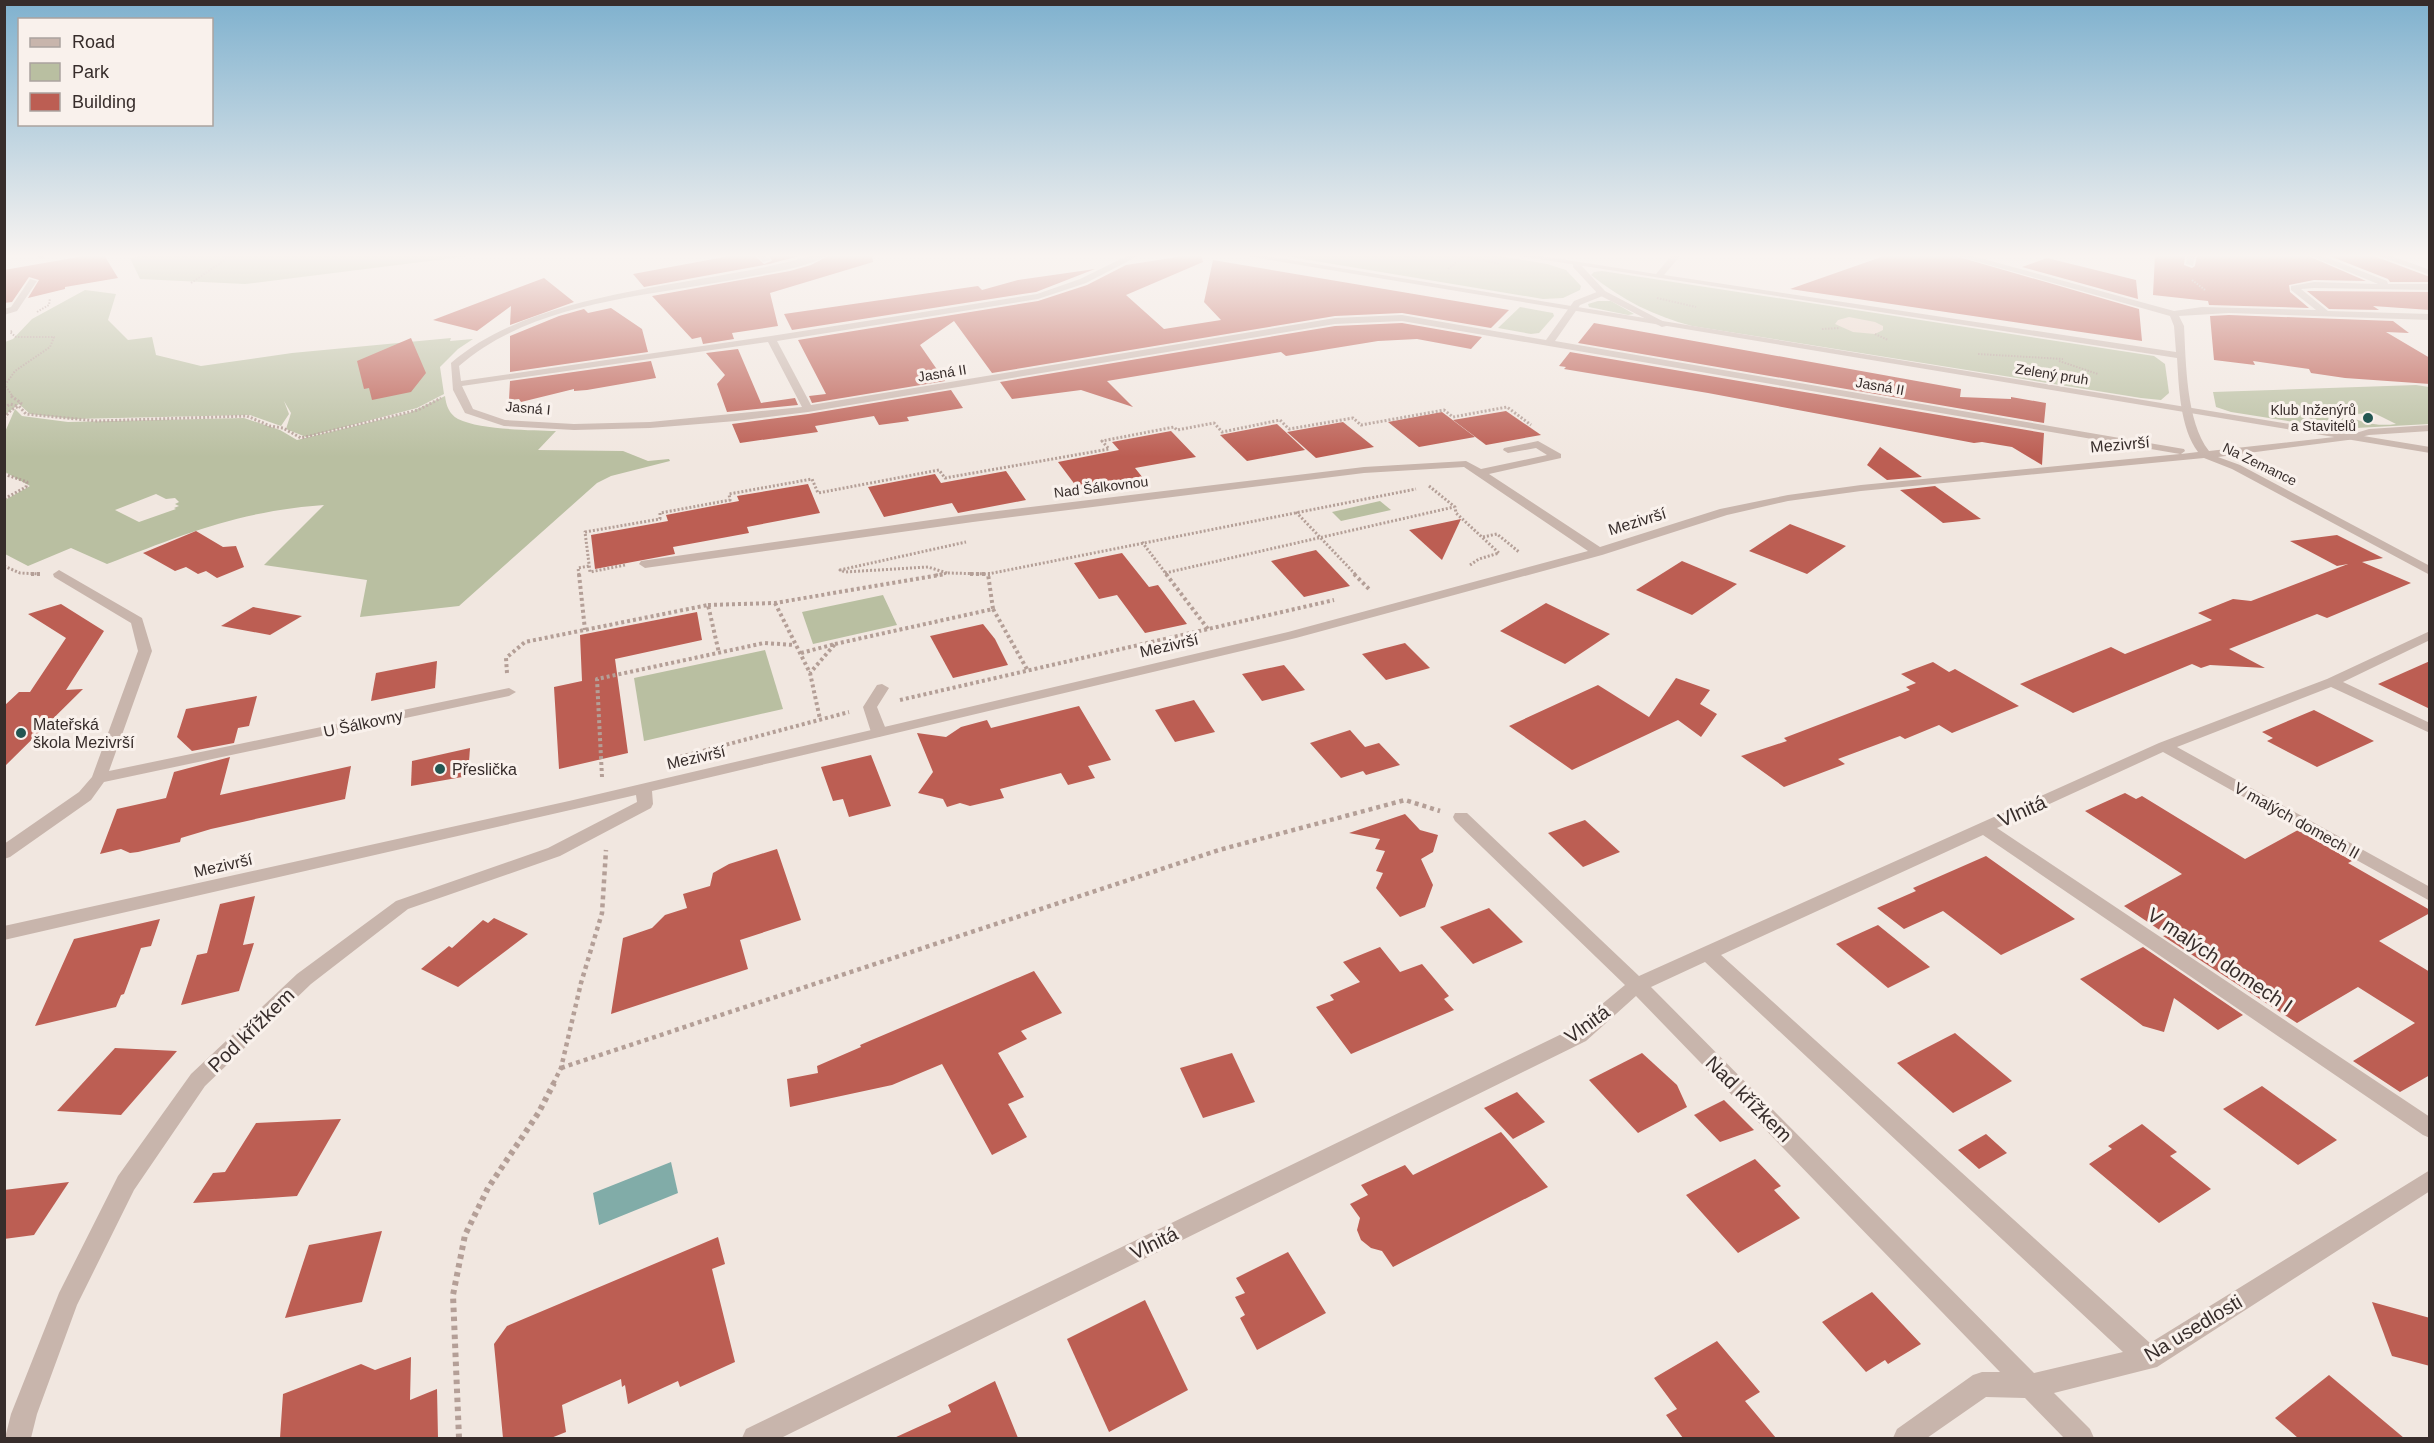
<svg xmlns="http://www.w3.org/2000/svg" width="2434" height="1443" font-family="Arial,sans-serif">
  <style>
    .green { fill: #b9bfa1; fill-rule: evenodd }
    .plaza { fill: #e8d5c8 }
    .water { fill: #81aca8 }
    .building { fill: #bc5e53 }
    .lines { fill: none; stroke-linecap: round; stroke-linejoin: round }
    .path-far4 { stroke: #b49f97; stroke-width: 2; stroke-dasharray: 1.5 1.5; stroke-linecap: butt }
    .path-far3 { stroke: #b49f97; stroke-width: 3; stroke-dasharray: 2 2; stroke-linecap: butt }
    .path-far2 { stroke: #b49f97; stroke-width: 4; stroke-dasharray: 3 3; stroke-linecap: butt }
    .path-far1 { stroke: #b49f97; stroke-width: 4.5; stroke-dasharray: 4 4; stroke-linecap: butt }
    .path { stroke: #b49f97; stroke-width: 6; stroke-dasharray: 4.5 4.5; stroke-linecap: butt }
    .service { fill: #c8b5ac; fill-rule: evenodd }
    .minor { fill: #c8b5ac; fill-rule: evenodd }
    .tertiary { fill: #c8b5ac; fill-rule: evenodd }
    .poi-dot { fill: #235652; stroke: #f9f1ec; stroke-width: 2 }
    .labels { text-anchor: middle; stroke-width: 6; stroke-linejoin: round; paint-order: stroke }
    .far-street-label { font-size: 14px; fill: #372d2b; stroke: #f9f1ec }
    .far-poi-label { font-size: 14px; fill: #372d2b; stroke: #f9f1ec; text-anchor: end }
    .street-label { font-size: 16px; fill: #372d2b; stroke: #f9f1ec }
    .poi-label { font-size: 16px; fill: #372d2b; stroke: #f9f1ec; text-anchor: start }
    .near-street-label { font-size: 20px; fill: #372d2b; stroke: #f9f1ec }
  </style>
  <rect width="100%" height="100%" fill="#f1e7e0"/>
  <g class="green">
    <polygon points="144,255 477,255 245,284 140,279 130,258"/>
    <polygon points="1279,255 1494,255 1547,264 1566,270 1581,286 1580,290 1563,298 1543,299"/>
    <path d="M1602,271l552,85 11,8 4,29 -8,7 -20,-2 -449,-72c-38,-10 -70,-26 -101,-51l3,-3z"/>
    <polygon points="85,290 116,294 108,320 128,340 152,337 156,355 201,366 292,353 451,338 450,341 473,339 458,349 440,367 444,394 417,408 306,437 286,429 291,413 284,401 289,414 281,426 250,415 73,419 30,414 19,404 5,415 5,342 13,339 32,319"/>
    <polygon points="1598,301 1611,301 1634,314 1628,315 1589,307 1588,304"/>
    <polygon points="1520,307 1553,313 1554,316 1539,333 1531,334 1498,328"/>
    <path d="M2416,385l13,2v37l-91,5 -107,-17 -15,-5 -3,-15zM2351,412l5,2 18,-1 22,11c-20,3 -36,-2 -54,-11z"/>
    <path d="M445,396c1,9 4,18 13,23 22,11 73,11 98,12l-18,19 85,1 25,10 21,-2 1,2 -59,15 -14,7 -138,123 -99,11 7,-37 -103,-15 60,-60c-84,6 -140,29 -217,59l-36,-16 -43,18 -23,-12v-54l25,-14 -25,-14v-40l10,-23 7,7 46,6 176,-4 36,12 17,10 112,-27zM156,494l10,5 9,-1 4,4 -4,2 4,2 -5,2 2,1 -37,13 -24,-12z"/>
    <polygon points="1380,501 1391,510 1341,521 1332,512"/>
    <polygon points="883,595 897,625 813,644 802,612"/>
    <polygon points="765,650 783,709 644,741 634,678"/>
  </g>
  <polygon class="plaza" points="1849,317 1875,322 1883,326 1883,330 1875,334 1853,332 1835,324 1838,320"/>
  <polygon class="water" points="671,1162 678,1193 599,1225 593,1193"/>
  <g class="building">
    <polygon points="90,255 104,255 118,278 65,287 65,289 28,298 39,280 29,277 12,302 4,303 4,270"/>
    <polygon points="735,255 754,255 764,264 772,261 769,255 803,255 769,264 644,287 633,274"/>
    <polygon points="830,255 872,255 873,262 770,293 778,326 732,333 734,339 703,344 701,337 692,339 652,296 790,271 811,265"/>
    <polygon points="1190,255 1201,255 1203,262 1126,295 1164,329 1221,320 1204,302 1213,260 1509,310 1491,328 1402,313 1335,316 992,373 954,321 920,345 945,381 812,403 809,396 826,394 798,340 1038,301 1087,285 1126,265"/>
    <polygon points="1887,255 1952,255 2139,309 2142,341 1790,289"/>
    <polygon points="2155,255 2185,255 2184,265 2192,268 2195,266 2197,255 2306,255 2366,281 2314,280 2289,285 2290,292 2309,308 2209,305 2208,301 2153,295"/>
    <polygon points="2327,255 2371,255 2430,277 2430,282 2390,282 2388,279"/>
    <polygon points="2047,258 2136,280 2138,299 2022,267"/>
    <polygon points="1095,269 1036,292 792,330 784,314 978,286 982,290 1018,280"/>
    <polygon points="544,278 574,302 510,325 511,306 477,331 433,320"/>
    <polygon points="2307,291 2430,292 2430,310 2373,306 2379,310 2329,309"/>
    <polygon points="611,308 642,329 648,352 510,372 510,336 559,316 584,309 588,313"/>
    <polygon points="2229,315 2393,321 2409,333 2386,332 2430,358 2430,384 2345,378 2311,373 2309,369 2253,361 2255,365 2214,360 2210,316"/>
    <polygon points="1402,323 1482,337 1471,349 1417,339 1378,341 1286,356 1281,352 1107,381 1133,407 1081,390 1012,399 1000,382 1335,326"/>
    <polygon points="1594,323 1961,389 1960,397 2011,399 2011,397 2046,403 2044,423 1578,343"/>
    <polygon points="411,338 426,373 411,392 372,400 369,388 364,389 357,361"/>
    <polygon points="738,349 761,403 795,398 798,405 727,412 717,384 725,375 706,353"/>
    <polygon points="1570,352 2044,433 2042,465 2012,447 1982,442 1974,443 1708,393 1564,369 1566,367 1559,366"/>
    <polygon points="651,361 656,378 587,390 574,391 574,389 521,402 519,399 509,400 510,381"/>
    <polygon points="951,390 963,408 907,417 909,421 879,425 874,416 815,426 818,432 740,443 732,424 808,414"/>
    <polygon points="1506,411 1541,435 1486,445 1453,420"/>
    <polygon points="1442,412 1475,437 1419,447 1388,422"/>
    <polygon points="1343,422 1374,447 1316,458 1287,432"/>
    <polygon points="1277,424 1305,450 1247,461 1220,435"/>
    <polygon points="1171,431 1196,457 1135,468 1143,478 1079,490 1058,462 1119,450 1112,442"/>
    <polygon points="1880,447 1922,477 1887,480 1867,465"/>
    <polygon points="1006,471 1026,500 958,513 952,503 884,517 868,487 935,474 941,483"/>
    <polygon points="808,484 820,513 747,527 749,533 673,547 675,554 595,569 591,535 668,521 666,515 739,501 737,496"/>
    <polygon points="1935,486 1981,519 1943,523 1900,490"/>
    <polygon points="1461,519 1442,560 1409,530"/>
    <polygon points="1790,524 1846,546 1807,574 1749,551"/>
    <polygon points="196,531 223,547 236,546 244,567 217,578 206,571 198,574 186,567 175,571 143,553"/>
    <polygon points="2337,535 2383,558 2362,562 2411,583 2327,618 2317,614 2229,649 2265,668 2210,665 2201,668 2192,664 2073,713 2020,684 2111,647 2125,654 2212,620 2198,613 2233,599 2251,601 2348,564 2337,566 2290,541"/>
    <polygon points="1316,550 1350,586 1304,597 1271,561"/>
    <polygon points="1122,553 1149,587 1158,585 1187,624 1145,633 1117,595 1099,599 1074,563"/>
    <polygon points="1682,561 1737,584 1692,615 1636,590"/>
    <polygon points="1546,603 1591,625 1610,634 1565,664 1500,631"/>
    <polygon points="61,604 104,631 66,690 83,689 4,767 4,706 19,692 30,692 66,638 28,614"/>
    <polygon points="253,607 302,616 270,635 221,626"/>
    <polygon points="697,612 702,640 615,659 628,753 559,769 554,687 582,681 580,635"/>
    <polygon points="983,624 995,639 1008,665 953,678 930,636"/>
    <polygon points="1405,643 1430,668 1386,680 1362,654"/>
    <polygon points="437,661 435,688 371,701 376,673"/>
    <polygon points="2430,661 2430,709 2378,684"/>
    <polygon points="1933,662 1949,672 1955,669 2019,706 1952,733 1939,725 1905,739 1900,736 1838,759 1845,764 1784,787 1741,756 1787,741 1784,738 1910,690 1906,687 1916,683 1901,674"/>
    <polygon points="1284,665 1305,690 1262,701 1242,674"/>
    <polygon points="1676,678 1710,690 1700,704 1717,714 1701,737 1678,720 1572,770 1509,726 1598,685 1649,717"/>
    <polygon points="257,696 249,726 238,728 234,743 192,751 177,737 186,709"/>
    <polygon points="1194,700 1215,732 1175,742 1155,710"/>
    <polygon points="1079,706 1111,760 1088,766 1095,778 1068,785 1061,773 1000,789 1004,798 970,806 960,803 947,807 943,799 918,793 933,772 917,733 946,737 961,727 987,720 991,728"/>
    <polygon points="2314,710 2374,741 2317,767 2267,741 2273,738 2262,732"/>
    <polygon points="1350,730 1365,747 1379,743 1400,765 1366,775 1363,771 1341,778 1310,743"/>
    <polygon points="470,748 468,776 411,786 412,761"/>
    <polygon points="871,755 891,806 849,817 843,799 833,801 821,767"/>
    <polygon points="230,757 220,795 351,766 345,799 211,829 181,838 180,842 138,852 130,853 121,849 100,854 117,809 166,798 174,772"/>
    <polygon points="2125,793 2136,799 2142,796 2245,859 2298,830 2352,861 2348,863 2430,910 2430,913 2379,941 2430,972 2430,1075 2400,1092 2353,1061 2415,1023 2358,987 2297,1023 2163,936 2167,935 2124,906 2182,874 2085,811"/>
    <polygon points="1405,814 1420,830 1438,835 1433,852 1421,859 1433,885 1425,907 1400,917 1376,888 1383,873 1376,871 1385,851 1375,849 1380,839 1349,833"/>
    <polygon points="1585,820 1620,852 1583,867 1548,833"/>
    <polygon points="777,849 801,920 740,940 748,969 611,1014 623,938 652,928 665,915 687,908 683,894 710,886 713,873 729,864"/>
    <polygon points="1986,856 2075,919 2001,955 1943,911 1904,929 1877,908 1916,891 1913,888"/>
    <polygon points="255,896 243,945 254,943 239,991 181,1005 197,955 207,953 220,904"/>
    <polygon points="1489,908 1523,942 1473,964 1440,927"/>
    <polygon points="494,918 528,934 458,987 421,969 449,946 452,948 483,920 488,923"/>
    <polygon points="160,919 151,946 141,948 124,994 121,995 116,1007 35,1026 74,939"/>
    <polygon points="1878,925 1930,967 1888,988 1836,944"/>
    <polygon points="1380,947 1400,972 1422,964 1449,996 1444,999 1454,1010 1351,1054 1316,1007 1334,1000 1330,995 1360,982 1343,962"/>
    <polygon points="2143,947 2243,1015 2218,1030 2174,998 2164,1032 2143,1026 2080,979"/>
    <polygon points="1034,971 1062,1013 1021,1031 1027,1039 998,1053 1024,1097 1008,1104 1027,1137 992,1155 942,1064 892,1085 790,1107 787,1079 818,1073 817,1066 861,1047 860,1045"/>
    <polygon points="1955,1033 2012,1081 1953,1113 1897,1063"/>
    <polygon points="115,1048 177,1051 121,1115 57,1111"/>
    <polygon points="1232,1053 1255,1102 1203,1118 1180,1068"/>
    <polygon points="1642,1053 1677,1085 1687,1107 1638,1133 1589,1080"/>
    <polygon points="2262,1086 2337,1140 2298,1165 2223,1109"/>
    <polygon points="1517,1092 1545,1122 1513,1139 1484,1108"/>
    <polygon points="1724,1100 1754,1130 1720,1142 1694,1115"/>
    <polygon points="341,1119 297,1196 193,1203 213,1173 225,1172 256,1123"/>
    <polygon points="2142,1124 2177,1152 2170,1156 2211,1189 2159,1223 2089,1164 2112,1149 2108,1146"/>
    <polygon points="1501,1132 1548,1187 1393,1267 1382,1251 1371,1248 1361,1240 1357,1230 1360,1218 1350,1204 1368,1195 1361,1185 1405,1165 1413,1175"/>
    <polygon points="1986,1134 2007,1153 1979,1169 1958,1150"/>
    <polygon points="1755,1159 1781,1186 1774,1190 1800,1218 1738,1253 1686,1195"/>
    <polygon points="69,1182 34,1235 4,1239 4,1190"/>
    <polygon points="382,1231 362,1302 285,1318 309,1245"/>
    <polygon points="718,1237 725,1264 712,1269 735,1362 680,1387 678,1381 628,1404 625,1385 622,1387 621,1379 562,1405 566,1432 551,1438 503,1438 494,1344 507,1326"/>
    <polygon points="1288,1252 1326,1313 1257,1350 1240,1318 1245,1315 1235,1297 1245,1293 1236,1278"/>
    <polygon points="1872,1292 1921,1344 1888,1364 1885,1360 1866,1372 1822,1322"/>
    <polygon points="1145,1300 1188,1390 1109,1432 1067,1339"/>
    <polygon points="2372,1302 2430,1318 2430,1366 2392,1356"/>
    <polygon points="1717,1341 1760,1392 1745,1401 1776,1438 1683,1438 1666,1415 1677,1409 1654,1378"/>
    <polygon points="411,1357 410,1400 437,1389 438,1438 280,1438 283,1394 361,1364 375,1370"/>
    <polygon points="2329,1375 2404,1438 2298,1438 2275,1418"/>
    <polygon points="995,1381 1018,1438 894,1438 951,1412 948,1405"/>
  </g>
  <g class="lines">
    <g class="path-far4">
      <polyline points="1459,255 1500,264"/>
      <polyline points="1448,269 1463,257"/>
      <polyline points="2192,280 2205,290"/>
      <polyline points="191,283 232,255"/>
      <polyline points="1657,298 1696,307"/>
      <polyline points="37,312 49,305 50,298"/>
      <polyline points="1822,329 1840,328"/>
      <polyline points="12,331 10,332 16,337 54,337 50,347 15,371 5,385 13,397"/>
      <polyline points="1875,334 1888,340"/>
      <polyline points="1978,354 2063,359"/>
      <polyline points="2059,361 2098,374"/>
    </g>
    <g class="path-far3">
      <polyline points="11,396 21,403 19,406 26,414 97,421 247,416 270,426 283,428 301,438 418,410 441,398"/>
      <polyline points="4,408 10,404 18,406"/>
      <polyline points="4,418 11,410 19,406"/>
      <polyline points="4,474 27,482 26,487 4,499"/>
      <polyline points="1429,486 1455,507 1456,513 1499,553 1479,559 1470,565"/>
      <polyline points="1296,512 1356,575"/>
      <polyline points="1483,537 1497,534 1519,552"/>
      <polyline points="1142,542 1167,575"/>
      <polyline points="625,565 590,572 585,532 660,519 660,513 730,500 729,494 812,479 818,493 939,470 945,478 1109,449 1102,441 1174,427 1177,430 1214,423 1222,432 1280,420 1289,429 1353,418 1361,425 1444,410 1453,417 1507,407 1531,425"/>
      <polyline points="4,566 20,573 40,574"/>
      <polyline points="947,573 928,567 845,572 840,570 966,542"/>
      <polyline points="1165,573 1454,507"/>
      <polyline points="579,575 578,568 589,566"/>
      <polyline points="936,575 948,573 988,574 1416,489"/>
    </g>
    <g class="path-far2">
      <polyline points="31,574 40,574"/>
      <polyline points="579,574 585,630"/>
      <polyline points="970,574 990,574"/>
      <polyline points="1166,574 1208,629"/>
      <polyline points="1354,574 1371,591"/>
      <polyline points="775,603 810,673 820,719"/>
      <polyline points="708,605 775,603 945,574"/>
      <polyline points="993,609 1028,671"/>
      <polyline points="835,644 993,609 988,574"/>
      <polyline points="801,653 835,644 810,673"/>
      <polyline points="507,673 506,658 525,642 708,605 719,653"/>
      <polyline points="900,700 1334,600"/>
      <polyline points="680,757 849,712"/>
      <polyline points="602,777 597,679 764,643 794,645"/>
    </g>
    <g class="path-far1">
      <polyline points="561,1068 1219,850 1405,800 1440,811"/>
      <polyline points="553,1084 561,1068 581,983 602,913 606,850"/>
    </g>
    <polyline class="path" points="459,1438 453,1295 465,1235 488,1188 539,1112 554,1083"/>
    <g class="service">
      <polygon points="1573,263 1579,263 1605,291 1670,325 1662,327 1599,295 1573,267"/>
      <polygon points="2430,425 2430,431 2369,435 2348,440 2343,437 2369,429"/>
      <polygon points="882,684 889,688 877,707 887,732 879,737 871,732 863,707 877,685"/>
    </g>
    <g class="minor">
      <polygon points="35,255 44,255 45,257 41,259"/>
      <polygon points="756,255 765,255 770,260 763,262"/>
      <path d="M814,255h14c-22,13 -55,17 -80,22 -94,19 -214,23 -289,89l2,15 310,-45 266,-42 43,-15 49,-24h11l-54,28 -48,16 -261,42 34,64 524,-87 67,-3 144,25 28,-39 28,-11 4,3 -1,2 -25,10 -25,36 629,108 1,2 -4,3 17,-2c-18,-24 -19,-64 -21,-94l-665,-103h23l121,19 16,-19h9l-17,20 512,77 -2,-26 -4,-10 -216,-61h15l205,56 28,-4 114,3 -25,-20v-4l23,-4 64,2 -70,-29h12l67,26 1,3h42v6l-116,-2 -13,1 27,22 102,3v6l-201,-7 -50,3 5,10c2,36 2,96 25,125l143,-16 1,2 -5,3 -130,17 22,8 190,101v9l-198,-106 -28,-11 -343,33 -73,10 -61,14 -125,40 -306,83 -644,153 1,13 -2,4 -91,48 -152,53 -97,75 -106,102 -71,104 -57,115 -40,109 -6,24h-26l6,-24 48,-121 59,-117 73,-102 106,-100 99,-73 152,-53 89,-46 -1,-7 -632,145v-14l565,-125 719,-169 300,-81 -124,-84 -100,6 -391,49 -328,46 -6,-4 2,-3 332,-47 391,-47 102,-6 15,8 66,-14 -11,-7 -28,5 -5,-3 1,-2 34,-7 23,13v4l-72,16 111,73 120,-38 68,-14 73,-10 319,-31 -778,-133 -67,3 -527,88 -72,9 -86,7 -76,2 -70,-4 -39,-13 -12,-23 -2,-27c88,-76 251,-75 363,-108zM768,342l34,65 -152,15 -76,2 -69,-4 -32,-11 -11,-23z"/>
      <polygon points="2187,255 2195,255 2193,266 2186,264"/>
      <polygon points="2376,255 2389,255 2430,270 2430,275"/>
      <polygon points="30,279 37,281 17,311 4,315 4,309 11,307"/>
      <polygon points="59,570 142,618 152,651 109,771 509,688 516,692 509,696 104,782 91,800 10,857 4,859 4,844 79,792 92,777 138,651 131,623 54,577 53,574"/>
      <path d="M2430,631v9l-87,42 87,41v10l-99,-46 -154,60 253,140v14l-267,-149 -166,76 433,289v21l-7,-3 -440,-300 -262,120 429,388 280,-173v21l-273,176 -103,26 36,36 4,9h-30l-39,-40 -39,-1 -59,41h-34l4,-9 76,-54 9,-3h18l-364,-376 -50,45 -805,397h-39l4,-9 826,-400 53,-44 -170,-164 -2,-4 2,-4h12l172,163 520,-233 168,-64zM1705,962l418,390 -89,21 -383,-386z"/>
    </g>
    <polygon class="tertiary" points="1240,255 1261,255 2430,447 2430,453"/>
  </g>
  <linearGradient id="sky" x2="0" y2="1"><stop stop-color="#7fb1ce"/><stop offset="0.56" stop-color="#f9f4f1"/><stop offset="1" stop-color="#f9f4f1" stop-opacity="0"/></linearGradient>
  <rect width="2434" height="457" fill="url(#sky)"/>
  <g class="poi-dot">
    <circle cx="2368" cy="418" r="6"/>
    <circle cx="21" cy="733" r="6"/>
    <circle cx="440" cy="769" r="6"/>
  </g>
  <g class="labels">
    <g class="far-street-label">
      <text transform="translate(942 373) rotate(-9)" y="5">Jasná II</text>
      <text transform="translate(2052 374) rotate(9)" y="5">Zelený pruh</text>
      <text transform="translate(1880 386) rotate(10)" y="5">Jasná II</text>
      <text transform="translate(528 408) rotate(5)" y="5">Jasná I</text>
      <text transform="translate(2260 464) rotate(26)" y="5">Na Zemance</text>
      <text transform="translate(1101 487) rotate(-7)" y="5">Nad Šálkovnou</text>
    </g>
    <g class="far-poi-label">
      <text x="2356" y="415">Klub Inženýrů<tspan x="2356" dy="16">a Stavitelů</tspan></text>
    </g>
    <g class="street-label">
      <text transform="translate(2120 444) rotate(-5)" y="6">Mezivrší</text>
      <text transform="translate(1637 521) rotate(-17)" y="6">Mezivrší</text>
      <text transform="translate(1169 645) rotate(-13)" y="6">Mezivrší</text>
      <text transform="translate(363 723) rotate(-12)" y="6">U Šálkovny</text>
      <text transform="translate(696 757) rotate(-13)" y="6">Mezivrší</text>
      <text transform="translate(2297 820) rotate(29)" y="6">V malých domech II</text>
      <text transform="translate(223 865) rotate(-13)" y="6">Mezivrší</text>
    </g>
    <g class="poi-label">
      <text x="33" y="730">Mateřská<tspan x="33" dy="18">škola Mezivrší</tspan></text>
      <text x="452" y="775">Přeslička</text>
    </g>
    <g class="near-street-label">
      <text transform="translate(2022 811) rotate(-24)" y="7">Vlnitá</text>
      <text transform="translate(2220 960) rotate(34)" y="7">V malých domech I</text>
      <text transform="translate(1587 1024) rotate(-36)" y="7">Vlnitá</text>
      <text transform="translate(251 1030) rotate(-44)" y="7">Pod křížkem</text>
      <text transform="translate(1749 1099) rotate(45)" y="7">Nad křížkem</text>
      <text transform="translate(1154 1243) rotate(-26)" y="7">Vlnitá</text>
      <text transform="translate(2193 1328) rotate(-31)" y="7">Na usedlosti</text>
    </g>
  </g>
  <rect width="2434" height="1443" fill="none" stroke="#372d2b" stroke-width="12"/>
  <rect x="18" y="18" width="195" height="108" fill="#f9f1ec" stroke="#aba39f" stroke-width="1.5"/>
  <rect x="30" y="38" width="30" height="9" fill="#c8b5ac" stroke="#aba39f" stroke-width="1.5"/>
  <text x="72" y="48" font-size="18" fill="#372d2b">Road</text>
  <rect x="30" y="63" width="30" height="18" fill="#b9bfa1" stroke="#aba39f" stroke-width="1.5"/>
  <text x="72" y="78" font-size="18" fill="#372d2b">Park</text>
  <rect x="30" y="93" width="30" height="18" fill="#bc5e53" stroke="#aba39f" stroke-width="1.5"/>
  <text x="72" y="108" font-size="18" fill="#372d2b">Building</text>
</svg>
